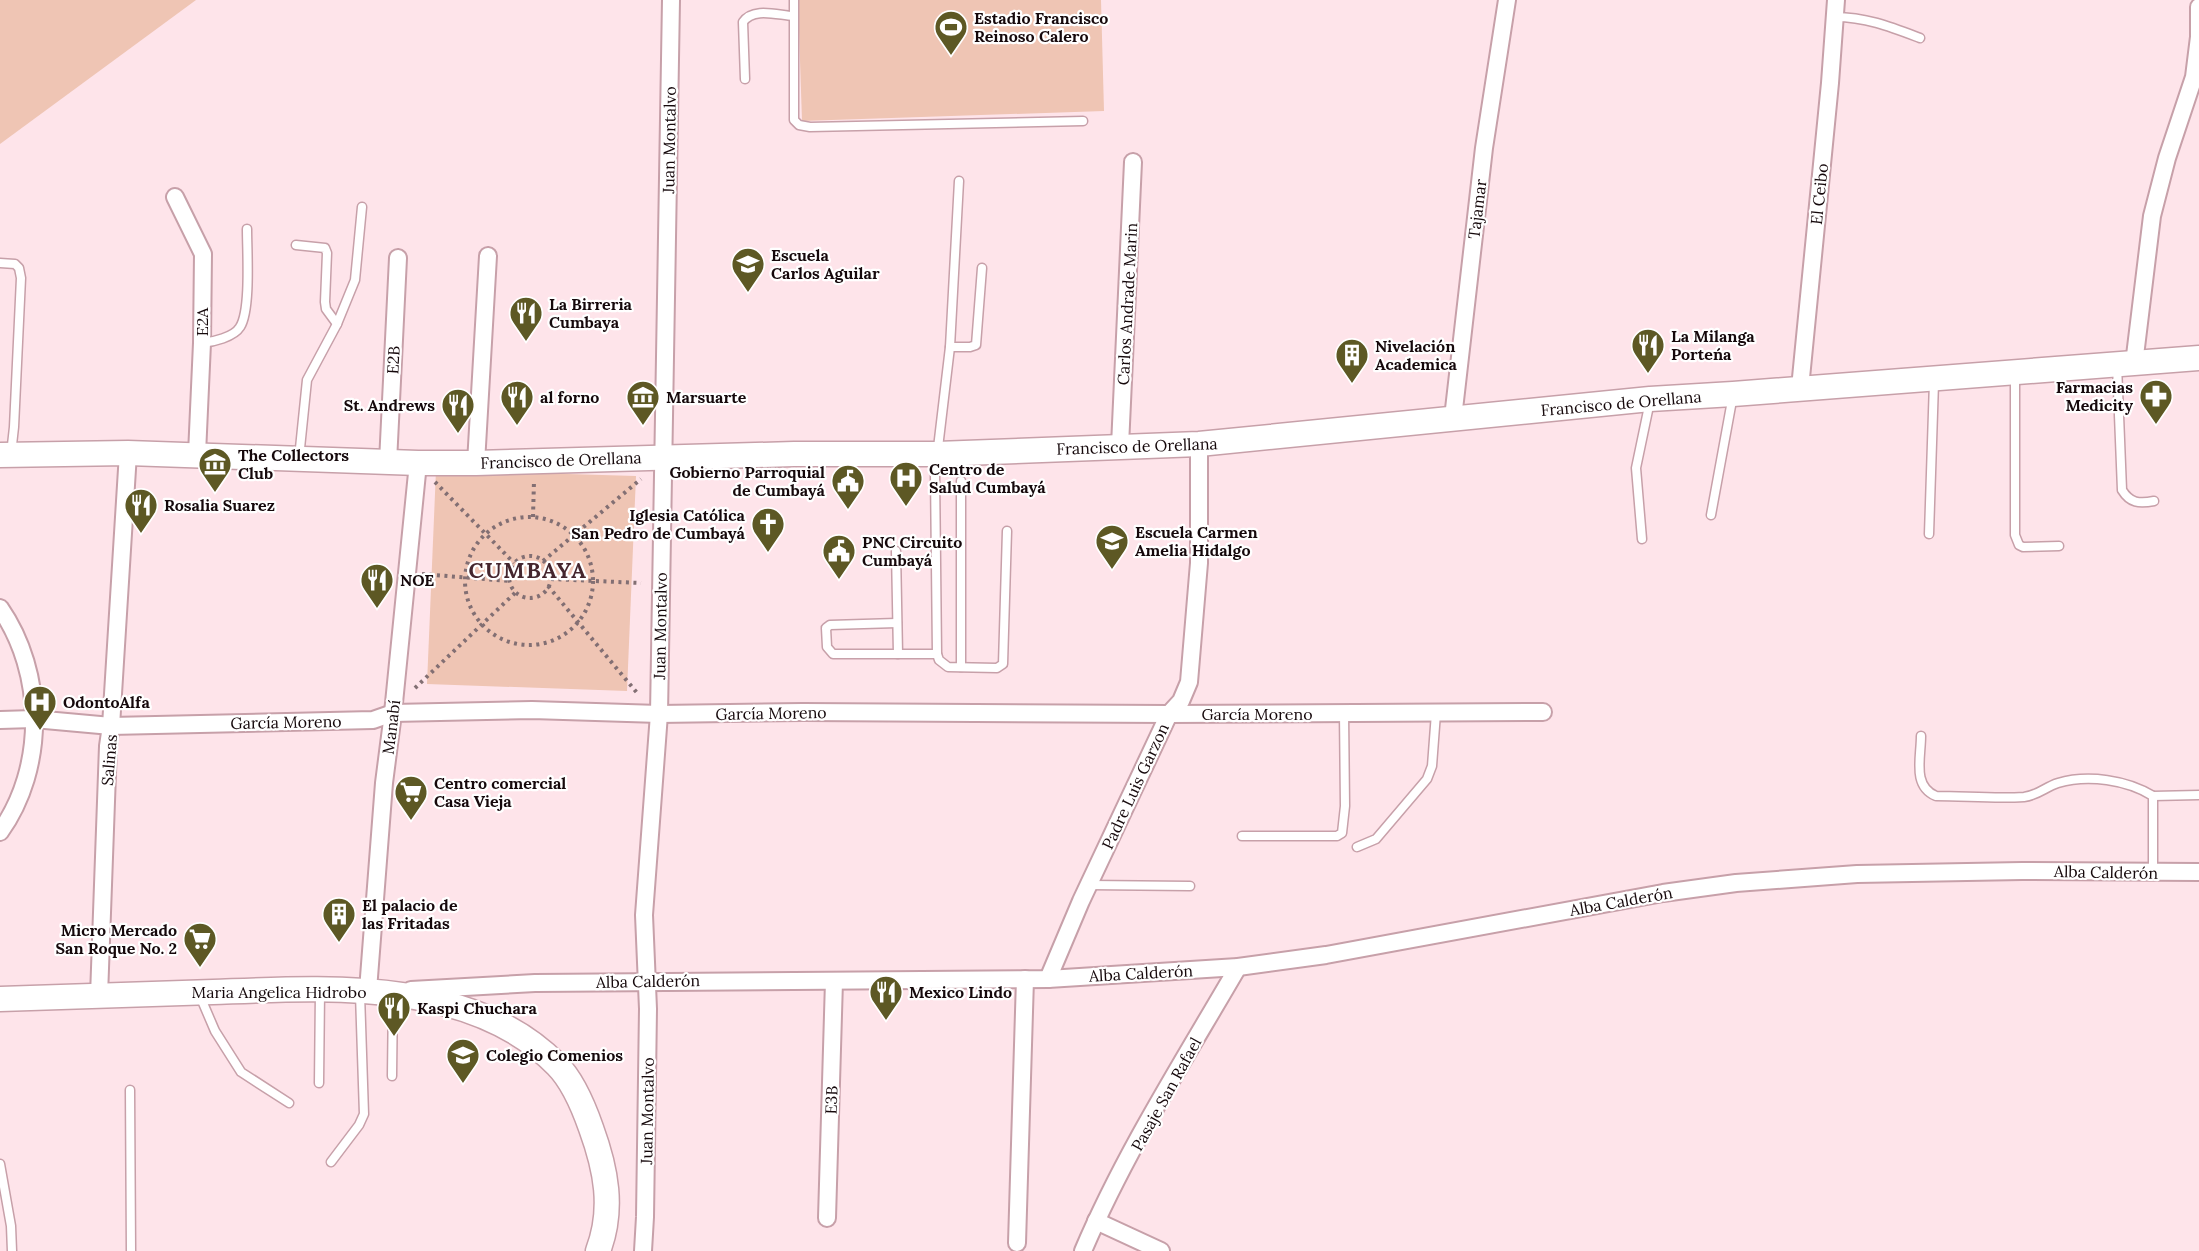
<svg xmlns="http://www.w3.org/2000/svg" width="2199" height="1251" font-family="Lora,serif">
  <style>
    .green { fill: #efc5b4 }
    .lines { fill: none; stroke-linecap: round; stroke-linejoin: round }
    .lane-casing { stroke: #c7a0a9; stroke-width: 11 }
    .street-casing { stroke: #c7a0a9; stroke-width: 20 }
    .secondary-casing { stroke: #c7a0a9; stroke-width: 27 }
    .path { stroke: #826f73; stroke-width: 4; stroke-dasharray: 3 4.5; stroke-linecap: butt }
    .lane { stroke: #fff; stroke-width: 8 }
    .street { stroke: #fff; stroke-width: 16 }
    .secondary { stroke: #fff; stroke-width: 24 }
    .labels { text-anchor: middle; stroke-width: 4.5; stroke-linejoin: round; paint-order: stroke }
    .poi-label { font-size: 16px; font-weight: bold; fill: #15080b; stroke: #fff; text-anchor: start }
    .street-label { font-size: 16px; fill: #15080b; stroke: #fff }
    .district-label { font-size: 22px; font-weight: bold; letter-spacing: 1.5px; fill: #45262e; stroke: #fff }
  </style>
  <rect width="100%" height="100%" fill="#fee4ea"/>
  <g class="green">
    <polygon points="0,0 196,0 0,144"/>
    <polygon points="798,0 1101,0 1104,111 802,121"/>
    <polygon points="436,470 636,476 627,691 427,684"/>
  </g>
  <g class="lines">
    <defs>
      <g id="lane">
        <polyline points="794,0 794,120 799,125 810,127 1083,121"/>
        <path d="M1835,17c31,0 56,10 85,21"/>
        <path d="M745,79l-2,-57c10,-15 34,-7 50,-6"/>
        <polyline points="959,181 950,347 935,473 937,654 939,660 948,667 997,668 1003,664 1007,531"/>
        <polyline points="296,245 325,248 327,253 325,302 326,309 337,324"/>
        <polyline points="0,263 15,264 19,268 21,278 14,427 11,454"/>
        <path d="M202,343c11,-1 32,-6 38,-16 11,-17 7,-76 7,-98"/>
        <polyline points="950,347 970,347 976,345 982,268"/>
        <path d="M2117,365l5,125c8,13 17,14 32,11"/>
        <polyline points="2015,375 2015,535 2019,545 2023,547 2059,546"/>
        <polyline points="299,458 307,380 337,324 355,280 362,207"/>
        <polyline points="961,481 961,667"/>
        <polyline points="1711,515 1733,395"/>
        <polyline points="1929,534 1934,382"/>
        <polyline points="1642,539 1636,468 1650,401"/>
        <polyline points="896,551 898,654"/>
        <polyline points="897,623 830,625 826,628 827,647 833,654 937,654"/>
        <path d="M1921,736c0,22 -9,50 15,60 29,0 59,3 88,1 15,-2 21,-10 34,-14 30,-9 69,-3 95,13v76"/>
        <polyline points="2153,796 2199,795"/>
        <polyline points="1242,836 1337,836 1342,833 1345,806 1344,713"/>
        <polyline points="1357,847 1376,839 1427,779 1432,766 1436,713"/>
        <polyline points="1089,885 1190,886"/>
        <polyline points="200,996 215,1031 241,1072 289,1103"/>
        <polyline points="392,1076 393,995"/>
        <polyline points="319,1083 320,992"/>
        <polyline points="130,1090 131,1251"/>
        <polyline points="331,1162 359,1125 364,1114 360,994"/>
        <polyline points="0,1164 11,1226 12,1251"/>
      </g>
      <g id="street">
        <polyline points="175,197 203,254 202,343 197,454"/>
        <polyline points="2134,364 2152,216 2167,158 2194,77 2199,37 2199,7"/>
        <polyline points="1800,388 1830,83 1836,0"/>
        <polyline points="1453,418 1484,148 1507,0"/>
        <polyline points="1120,446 1133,162"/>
        <polyline points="388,462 398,258"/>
        <polyline points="476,463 488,256"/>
        <path d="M0,608c45,65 46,160 0,224"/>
        <polyline points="0,720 34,719 111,726 373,720 393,713 532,710 659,714 803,712 1169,714 1543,712"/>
        <polyline points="1048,979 1081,901 1169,714 1181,701 1189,682 1199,563 1199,444"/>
        <polyline points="368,990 384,783 393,713 418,463"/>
        <polyline points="411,990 535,983 1048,979 1238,967 1326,955 1663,893 1736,883 1857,874 2022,871 2199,872"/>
        <polyline points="99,996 108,746 111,726 128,453"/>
        <polyline points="827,1218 834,981"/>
        <polyline points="1096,1221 1161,1251"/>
        <polyline points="1017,1243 1025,979"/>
        <polyline points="643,1251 645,1217 648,1009 644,915 659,714 671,0"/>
        <path d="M1083,1251c42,-99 101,-191 155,-284"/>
      </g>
      <g id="secondary">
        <polyline points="0,455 128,453 418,463 476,463 794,454 937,454 1199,444 1650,399 1733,394 2199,358"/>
        <path d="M0,999c71,-2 142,-5 213,-7 112,-4 258,-15 344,73 15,15 27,43 34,63 15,41 23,81 7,123"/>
      </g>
    </defs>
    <use href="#lane" class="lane-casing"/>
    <use href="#street" class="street-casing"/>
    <use href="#secondary" class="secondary-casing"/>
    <g class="path">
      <polyline points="435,482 514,563"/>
      <polyline points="533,517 534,481"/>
      <circle cx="529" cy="581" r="64"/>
      <circle cx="530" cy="577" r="21"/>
      <polyline points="543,561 641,479"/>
      <polyline points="422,574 509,581"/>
      <polyline points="551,579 641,583"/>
      <polyline points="548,586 638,694"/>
      <polyline points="415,688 516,592"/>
    </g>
    <use href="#lane" class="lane"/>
    <use href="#street" class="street"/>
    <use href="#secondary" class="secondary"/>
  </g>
  <defs>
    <symbol id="stadium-pin" viewBox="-11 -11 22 30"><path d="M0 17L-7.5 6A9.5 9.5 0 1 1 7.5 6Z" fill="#5d5824" stroke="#fff"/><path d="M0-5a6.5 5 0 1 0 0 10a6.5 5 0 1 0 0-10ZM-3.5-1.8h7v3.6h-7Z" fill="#fff"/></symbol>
    <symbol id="school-pin" viewBox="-11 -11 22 30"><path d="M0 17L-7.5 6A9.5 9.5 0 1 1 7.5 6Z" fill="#5d5824" stroke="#fff"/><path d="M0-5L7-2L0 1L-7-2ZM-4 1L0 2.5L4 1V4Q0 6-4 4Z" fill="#fff"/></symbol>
    <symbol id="restaurant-pin" viewBox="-11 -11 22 30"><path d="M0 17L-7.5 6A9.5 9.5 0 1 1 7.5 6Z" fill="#5d5824" stroke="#fff"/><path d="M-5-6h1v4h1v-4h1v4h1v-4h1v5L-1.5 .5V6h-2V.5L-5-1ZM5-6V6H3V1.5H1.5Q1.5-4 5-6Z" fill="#fff"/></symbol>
    <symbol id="building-pin" viewBox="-11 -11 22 30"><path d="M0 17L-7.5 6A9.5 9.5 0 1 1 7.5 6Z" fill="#5d5824" stroke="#fff"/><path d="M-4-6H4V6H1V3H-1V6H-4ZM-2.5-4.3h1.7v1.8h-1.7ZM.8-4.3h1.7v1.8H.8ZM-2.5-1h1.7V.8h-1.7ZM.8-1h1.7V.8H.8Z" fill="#fff"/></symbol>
    <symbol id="pharmacy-pin" viewBox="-11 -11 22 30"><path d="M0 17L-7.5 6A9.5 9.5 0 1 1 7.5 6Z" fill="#5d5824" stroke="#fff"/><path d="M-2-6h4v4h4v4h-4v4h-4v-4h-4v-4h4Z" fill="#fff"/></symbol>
    <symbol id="museum-pin" viewBox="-11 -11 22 30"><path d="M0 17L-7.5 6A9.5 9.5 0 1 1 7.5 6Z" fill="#5d5824" stroke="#fff"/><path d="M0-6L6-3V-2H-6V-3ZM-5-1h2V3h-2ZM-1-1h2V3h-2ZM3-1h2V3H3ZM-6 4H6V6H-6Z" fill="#fff"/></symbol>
    <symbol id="hospital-pin" viewBox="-11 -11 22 30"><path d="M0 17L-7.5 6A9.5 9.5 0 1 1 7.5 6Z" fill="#5d5824" stroke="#fff"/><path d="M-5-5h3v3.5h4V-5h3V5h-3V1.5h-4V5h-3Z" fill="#fff"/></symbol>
    <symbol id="civic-pin" viewBox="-11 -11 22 30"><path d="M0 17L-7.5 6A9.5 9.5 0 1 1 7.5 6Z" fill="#5d5824" stroke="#fff"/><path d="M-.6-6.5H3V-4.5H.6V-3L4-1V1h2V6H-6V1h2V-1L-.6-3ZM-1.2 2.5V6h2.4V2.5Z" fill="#fff"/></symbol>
    <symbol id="church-pin" viewBox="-11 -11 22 30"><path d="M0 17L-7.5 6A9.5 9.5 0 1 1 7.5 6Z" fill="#5d5824" stroke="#fff"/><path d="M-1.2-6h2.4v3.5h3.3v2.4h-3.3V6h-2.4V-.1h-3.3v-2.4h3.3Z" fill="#fff"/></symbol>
    <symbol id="supermarket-pin" viewBox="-11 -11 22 30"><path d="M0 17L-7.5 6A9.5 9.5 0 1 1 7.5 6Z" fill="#5d5824" stroke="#fff"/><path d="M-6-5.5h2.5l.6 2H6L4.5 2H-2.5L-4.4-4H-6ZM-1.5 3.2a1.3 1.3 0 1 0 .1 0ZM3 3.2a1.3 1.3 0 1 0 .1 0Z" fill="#fff"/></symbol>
  </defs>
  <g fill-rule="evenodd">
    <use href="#stadium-pin" x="932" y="8" width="38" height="52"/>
    <use href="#school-pin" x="729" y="245" width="38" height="52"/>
    <use href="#restaurant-pin" x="507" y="294" width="38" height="52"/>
    <use href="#restaurant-pin" x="1629" y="326" width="38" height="52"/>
    <use href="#building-pin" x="1333" y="336" width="38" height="52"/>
    <use href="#pharmacy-pin" x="2137" y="377" width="38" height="52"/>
    <use href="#restaurant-pin" x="498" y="378" width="38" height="52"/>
    <use href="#museum-pin" x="624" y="378" width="38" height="52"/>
    <use href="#restaurant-pin" x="439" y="386" width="38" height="52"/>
    <use href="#museum-pin" x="196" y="445" width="38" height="52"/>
    <use href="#hospital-pin" x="887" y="459" width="38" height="52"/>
    <use href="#civic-pin" x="829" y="462" width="38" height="52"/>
    <use href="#restaurant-pin" x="122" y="486" width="38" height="52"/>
    <use href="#church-pin" x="749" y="505" width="38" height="52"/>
    <use href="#school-pin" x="1093" y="522" width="38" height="52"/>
    <use href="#civic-pin" x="820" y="532" width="38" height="52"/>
    <use href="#restaurant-pin" x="358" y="561" width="38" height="52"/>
    <use href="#hospital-pin" x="21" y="683" width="38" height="52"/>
    <use href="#supermarket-pin" x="392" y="773" width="38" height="52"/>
    <use href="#building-pin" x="320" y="895" width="38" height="52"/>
    <use href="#supermarket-pin" x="181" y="920" width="38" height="52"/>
    <use href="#restaurant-pin" x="867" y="973" width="38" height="52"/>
    <use href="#restaurant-pin" x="375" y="989" width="38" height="52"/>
    <use href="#school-pin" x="444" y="1036" width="38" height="52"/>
  </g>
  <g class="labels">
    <g class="poi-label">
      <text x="974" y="24">Estadio Francisco<tspan x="974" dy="18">Reinoso Calero</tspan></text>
      <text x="771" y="261">Escuela<tspan x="771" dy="18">Carlos Aguilar</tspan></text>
      <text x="549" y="310">La Birreria<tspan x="549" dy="18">Cumbaya</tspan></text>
      <text x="1671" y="342">La Milanga<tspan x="1671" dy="18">Porteńa</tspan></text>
      <text x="1375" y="352">Nivelación<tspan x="1375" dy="18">Academica</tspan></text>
      <text x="2133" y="393" text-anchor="end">Farmacias<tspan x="2133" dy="18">Medicity</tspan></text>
      <text x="540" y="403">al forno</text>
      <text x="666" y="403">Marsuarte</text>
      <text x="435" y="411" text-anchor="end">St. Andrews</text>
      <text x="238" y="461">The Collectors<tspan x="238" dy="18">Club</tspan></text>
      <text x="929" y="475">Centro de<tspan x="929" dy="18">Salud Cumbayá</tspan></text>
      <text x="825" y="478" text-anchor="end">Gobierno Parroquial<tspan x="825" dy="18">de Cumbayá</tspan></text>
      <text x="164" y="511">Rosalia Suarez</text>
      <text x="745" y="521" text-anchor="end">Iglesia Católica<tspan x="745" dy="18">San Pedro de Cumbayá</tspan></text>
      <text x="1135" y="538">Escuela Carmen<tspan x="1135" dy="18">Amelia Hidalgo</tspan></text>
      <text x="862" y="548">PNC Circuito<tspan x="862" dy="18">Cumbayá</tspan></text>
      <text x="400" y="586">NOE</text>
      <text x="63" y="708">OdontoAlfa</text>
      <text x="434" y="789">Centro comercial<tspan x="434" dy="18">Casa Vieja</tspan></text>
      <text x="362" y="911">El palacio de<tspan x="362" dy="18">las Fritadas</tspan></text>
      <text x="177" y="936" text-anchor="end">Micro Mercado<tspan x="177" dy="18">San Roque No. 2</tspan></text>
      <text x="909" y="998">Mexico Lindo</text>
      <text x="417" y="1014">Kaspi Chuchara</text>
      <text x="486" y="1061">Colegio Comenios</text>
    </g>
    <g class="street-label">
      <text transform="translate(669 140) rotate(-89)" y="6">Juan Montalvo</text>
      <text transform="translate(1819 194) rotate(-84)" y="6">El Ceibo</text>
      <text transform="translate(1477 209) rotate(-83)" y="6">Tajamar</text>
      <text transform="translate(1127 304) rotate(-87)" y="6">Carlos Andrade Marin</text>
      <text transform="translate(202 322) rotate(-90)" y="6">E2A</text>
      <text transform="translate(393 360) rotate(-87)" y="6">E2B</text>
      <text transform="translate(1621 403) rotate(-5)" y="6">Francisco de Orellana</text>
      <text transform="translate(1137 446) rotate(-2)" y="6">Francisco de Orellana</text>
      <text transform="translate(561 460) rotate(-2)" y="6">Francisco de Orellana</text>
      <text transform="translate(660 626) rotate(-89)" y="6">Juan Montalvo</text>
      <text transform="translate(771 713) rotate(-1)" y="6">García Moreno</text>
      <text x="1257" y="720">García Moreno</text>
      <text transform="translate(286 722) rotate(-1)" y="6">García Moreno</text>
      <text transform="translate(391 727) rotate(-83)" y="6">Manabí</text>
      <text transform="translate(109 760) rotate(-85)" y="6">Salinas</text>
      <text transform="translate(1135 786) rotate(-65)" y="6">Padre Luis Garzon</text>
      <text transform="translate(2106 872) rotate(1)" y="6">Alba Calderón</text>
      <text transform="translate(1621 901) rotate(-10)" y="6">Alba Calderón</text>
      <text transform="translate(1141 973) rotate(-3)" y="6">Alba Calderón</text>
      <text transform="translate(648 981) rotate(-1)" y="6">Alba Calderón</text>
      <text x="279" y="998">Maria Angelica Hidrobo</text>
      <text transform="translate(1166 1094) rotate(-61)" y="6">Pasaje San Rafael</text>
      <text transform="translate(831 1100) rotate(-88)" y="6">E3B</text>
      <text transform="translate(647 1111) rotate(-89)" y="6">Juan Montalvo</text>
    </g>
    <g class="district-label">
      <text x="528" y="578">CUMBAYA</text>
    </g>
  </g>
</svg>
